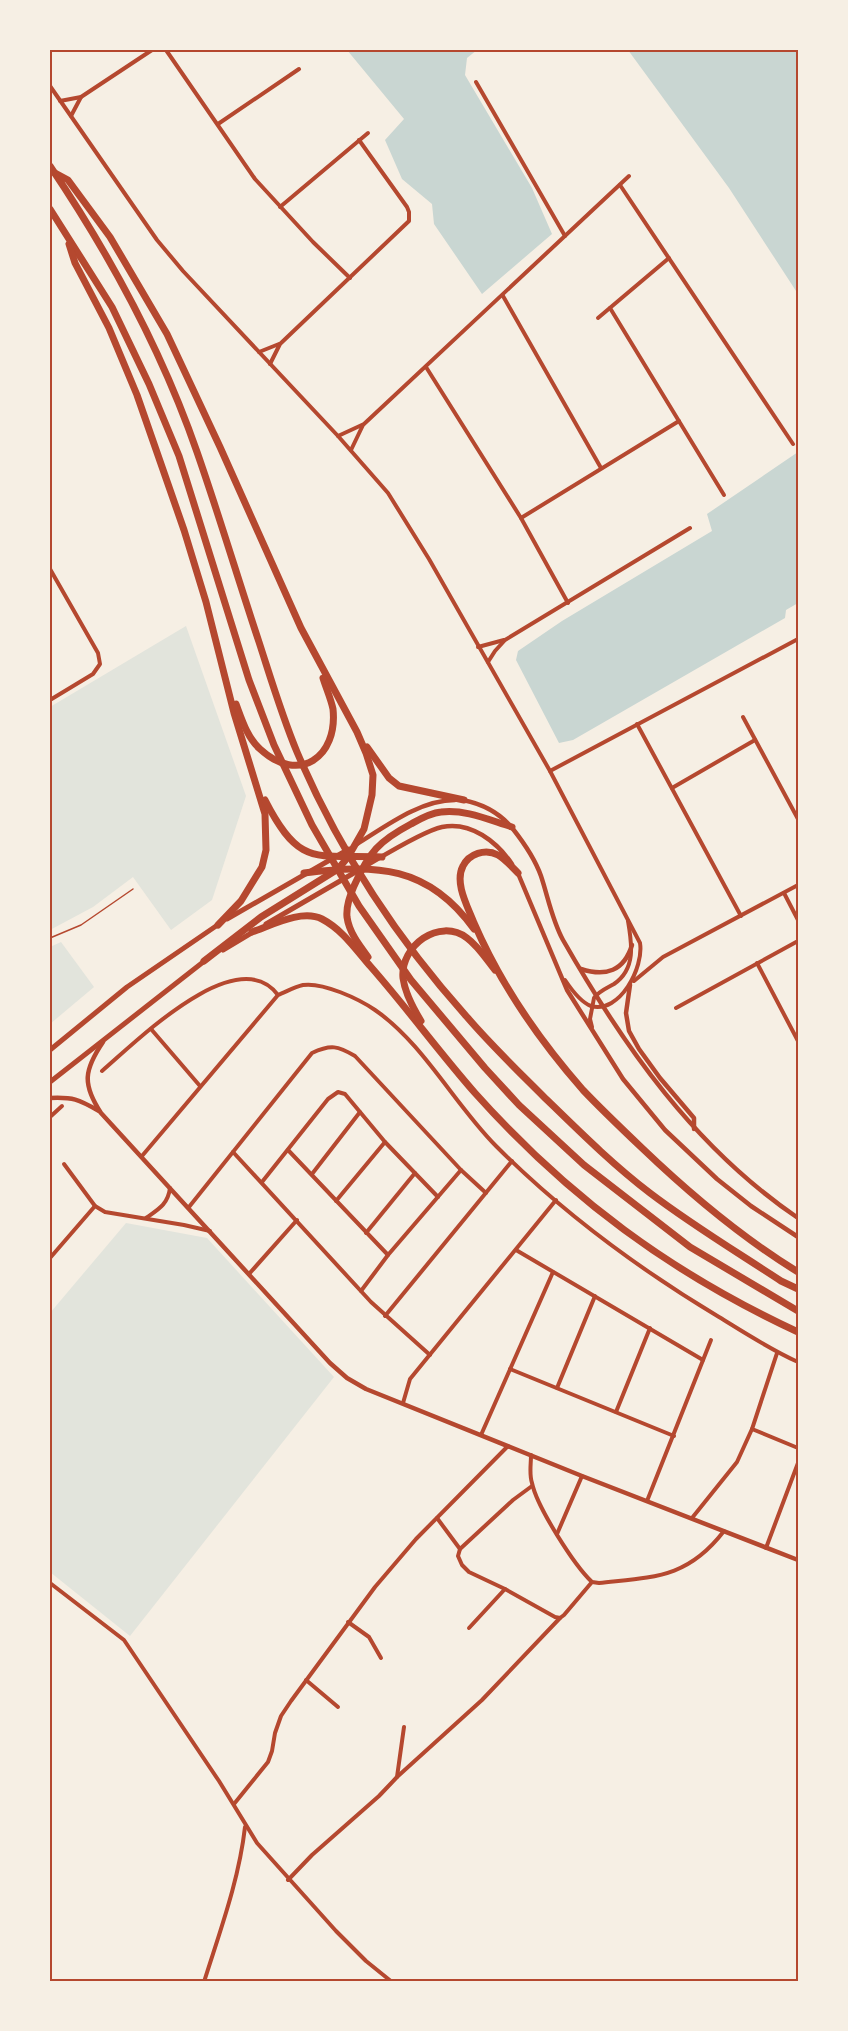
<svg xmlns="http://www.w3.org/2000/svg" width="848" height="2031" font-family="'IBM Plex Sans',sans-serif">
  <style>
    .green { fill: #e2e4dc }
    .water { fill: #c9d6d2 }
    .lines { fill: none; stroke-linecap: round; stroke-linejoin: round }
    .service { stroke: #b5482f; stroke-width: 1.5 }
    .minor { stroke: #b5482f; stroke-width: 4 }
    .tertiary { stroke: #b5482f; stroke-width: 4.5 }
    .secondary { stroke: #b5482f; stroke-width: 5 }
    .motorway { stroke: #b5482f; stroke-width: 7 }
    .neatline { fill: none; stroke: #b5482f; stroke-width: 2 }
  </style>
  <rect width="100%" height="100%" fill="#f6efe4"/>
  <g class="green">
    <polygon points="186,626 246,796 212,900 171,930 133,877 93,907 50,930 50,707"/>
    <polygon points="61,942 94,987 50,1024 50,947"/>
    <polygon points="126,1223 207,1238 334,1377 130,1636 50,1572 50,1313"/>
  </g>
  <g class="water">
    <polygon points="347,50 477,50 467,58 465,75 532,188 552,234 482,294 434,224 432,204 402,179 385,140 404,119"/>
    <polygon points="628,50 798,50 798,294 729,188"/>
    <polygon points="798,452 798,603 786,610 785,618 573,740 559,743 516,660 518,651 562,621 712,531 707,514"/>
  </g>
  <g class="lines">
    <polyline class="service" points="50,938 81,925 133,889"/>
    <g class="minor">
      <polyline points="166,50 255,179 313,242 350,278"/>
      <polyline points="476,82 565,236"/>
      <path d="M50,86l107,154 26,31 155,165 50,57 41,66 121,212 90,172c4,24 -20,71 -49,63 -11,-4 -20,-17 -26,-26"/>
      <polyline points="60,101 81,97 152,50"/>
      <polyline points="71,116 81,97"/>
      <polyline points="218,124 299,69"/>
      <polyline points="620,185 793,444"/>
      <polyline points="280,207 368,133"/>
      <polyline points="503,296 601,468"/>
      <polyline points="610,308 724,495"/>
      <polyline points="598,318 669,258"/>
      <polyline points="259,352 279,344"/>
      <polyline points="270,364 280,344 409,221 409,212 407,207 359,140"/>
      <polyline points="426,367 521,518 568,603"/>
      <polyline points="338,436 364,424 629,176"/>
      <polyline points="351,450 363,425"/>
      <polyline points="521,518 679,421"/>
      <polyline points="50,569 98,653 100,664 93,674 50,700"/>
      <polyline points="478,647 504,640"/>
      <polyline points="488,662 495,651 505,640 690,528"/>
      <polyline points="743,717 798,819"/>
      <polyline points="637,724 741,916"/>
      <polyline points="550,771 798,639"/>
      <polyline points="672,788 755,740"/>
      <polyline points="784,893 798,920"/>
      <polyline points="757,963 798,1041"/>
      <polyline points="634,981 663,957 798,885"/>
      <polyline points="676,1008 798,941"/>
      <path d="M592,1027l-2,-8 4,-21c5,-7 13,-10 20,-14 22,-15 18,-40 14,-63"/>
      <polyline points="151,1029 200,1086"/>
      <path d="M102,1071c33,-28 135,-131 176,-76"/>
      <polyline points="50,1117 62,1106"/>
      <polyline points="288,1150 388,1255"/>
      <polyline points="233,1152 371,1302 430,1355"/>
      <path d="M142,1156l136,-161c8,-3 16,-8 25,-10 20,-3 56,14 72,25 48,33 80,95 121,136 67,67 143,123 223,171 26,16 52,33 79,45"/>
      <polyline points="64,1164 95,1206 105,1212 184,1225 210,1231"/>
      <polyline points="312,1174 360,1112"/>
      <polyline points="262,1182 328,1099 338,1092 345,1094 385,1142 438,1197"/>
      <polyline points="336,1201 385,1142"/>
      <path d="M189,1207l123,-154c19,-9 26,-7 43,3l106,114 25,23"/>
      <path d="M146,1218c13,-9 22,-14 24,-30"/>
      <polyline points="366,1233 415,1173"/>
      <polyline points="516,1250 703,1360"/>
      <polyline points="50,1258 95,1206"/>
      <polyline points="249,1274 297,1220"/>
      <polyline points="361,1291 388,1255 461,1170"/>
      <polyline points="385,1316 512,1161"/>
      <polyline points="510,1369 674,1436"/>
      <polyline points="557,1388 595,1296"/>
      <polyline points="403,1403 410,1379 556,1200"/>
      <polyline points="616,1412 650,1328"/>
      <polyline points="752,1429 798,1448"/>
      <polyline points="481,1435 553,1272"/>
      <path d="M531,1455c0,10 -2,19 1,28 5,24 42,82 60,99l7,1c54,-6 88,-4 125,-52"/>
      <polyline points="647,1501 711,1340"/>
      <polyline points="437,1518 460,1549 458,1556 462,1565 469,1572 505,1589 555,1617 560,1618 564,1615 592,1582"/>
      <polyline points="692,1518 737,1462 752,1429 777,1353"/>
      <polyline points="557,1534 582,1476"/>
      <polyline points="766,1548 798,1463"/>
      <polyline points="460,1549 513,1500 532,1486"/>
      <polyline points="50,1583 124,1640 219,1781 257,1843 336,1931 366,1961 392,1982"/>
      <polyline points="348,1622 369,1637 381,1658"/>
      <polyline points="469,1628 505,1589"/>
      <polyline points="306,1680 338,1707"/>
      <polyline points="397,1777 482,1700 560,1618"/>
      <polyline points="234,1804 268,1762 272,1751 275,1733 281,1716 291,1701 375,1587 416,1539 508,1446"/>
      <polyline points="288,1880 312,1855 379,1796 397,1777 404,1727"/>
      <path d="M204,1982c16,-51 35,-102 41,-155"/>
    </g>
    <g class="tertiary">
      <path d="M463,800c20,4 37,13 50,29 11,14 22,30 28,47 7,21 11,44 22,64 61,107 132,208 235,278"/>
      <path d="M357,844c29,-18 63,-44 98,-44"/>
      <path d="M364,867c19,-11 59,-36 78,-40 29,-6 55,15 70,37"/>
      <polyline points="517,871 567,990 623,1079 665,1130 717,1179 751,1206 798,1237"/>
      <path d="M581,969c25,8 43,2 51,-24"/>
      <polyline points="630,985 626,1013 629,1031 639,1049 660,1078 694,1118 694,1129"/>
      <path d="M103,1042c-19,28 -21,42 -2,71l229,250 17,15 19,11 216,87 216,84"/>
      <path d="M50,1098c23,-1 28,1 49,13"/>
    </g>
    <g class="secondary">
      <polyline points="227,919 349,849"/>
      <polyline points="266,924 359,870"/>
      <polyline points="223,950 253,932"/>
      <polyline points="50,1050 127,987 219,924"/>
      <polyline points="50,1082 207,959"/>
    </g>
    <g class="motorway">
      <path d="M50,166c60,89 112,185 147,286 22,63 41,127 62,190 12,37 23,74 38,110 41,96 100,187 170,265 24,28 50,53 76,79 35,34 69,68 107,97 42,32 87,59 131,88l17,8"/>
      <polyline points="55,173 68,180 110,237 167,334 220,447 301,628 357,732 366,753 373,775 372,795 364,829 348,857 338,869 261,917 204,961"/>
      <polyline points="50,209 112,307 149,384 179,456 249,680 274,745 312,825 359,906 411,980 485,1068 519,1105 584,1165 690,1247 798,1311"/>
      <polyline points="69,244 75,263 109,328 137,395 184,530 206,602 234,713 265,814 266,850 262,867 241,901 218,925"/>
      <path d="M236,704c6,16 11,33 24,45 39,36 78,8 73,-40 -2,-10 -7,-21 -10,-31"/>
      <polyline points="367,747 389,778 399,786 464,800"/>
      <path d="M265,800c35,69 51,54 117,57"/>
      <path d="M304,873c72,-9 124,-8 170,56"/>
      <path d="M518,873c-6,-6 -13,-14 -20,-18 -13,-7 -29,-1 -35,11 -9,17 5,41 11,57 26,60 66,118 109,167 19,20 39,39 59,58 48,46 99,89 156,124"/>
      <path d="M252,932c20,-7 50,-23 70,-13 21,11 34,31 49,48 36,41 68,85 104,126 94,105 196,180 323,239"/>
      <path d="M368,957c-9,-12 -19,-25 -21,-40 -1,-11 3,-21 7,-31 15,-34 25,-45 57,-62 9,-5 19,-11 30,-12 24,-3 48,8 71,15"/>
      <path d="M421,1021c-8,-13 -16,-28 -18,-43 -3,-32 36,-61 64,-40 11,8 20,22 28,32"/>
    </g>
  </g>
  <rect width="848" height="2031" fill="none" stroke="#f6efe4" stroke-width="102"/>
  <rect x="51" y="51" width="746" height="1929" class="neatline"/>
</svg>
